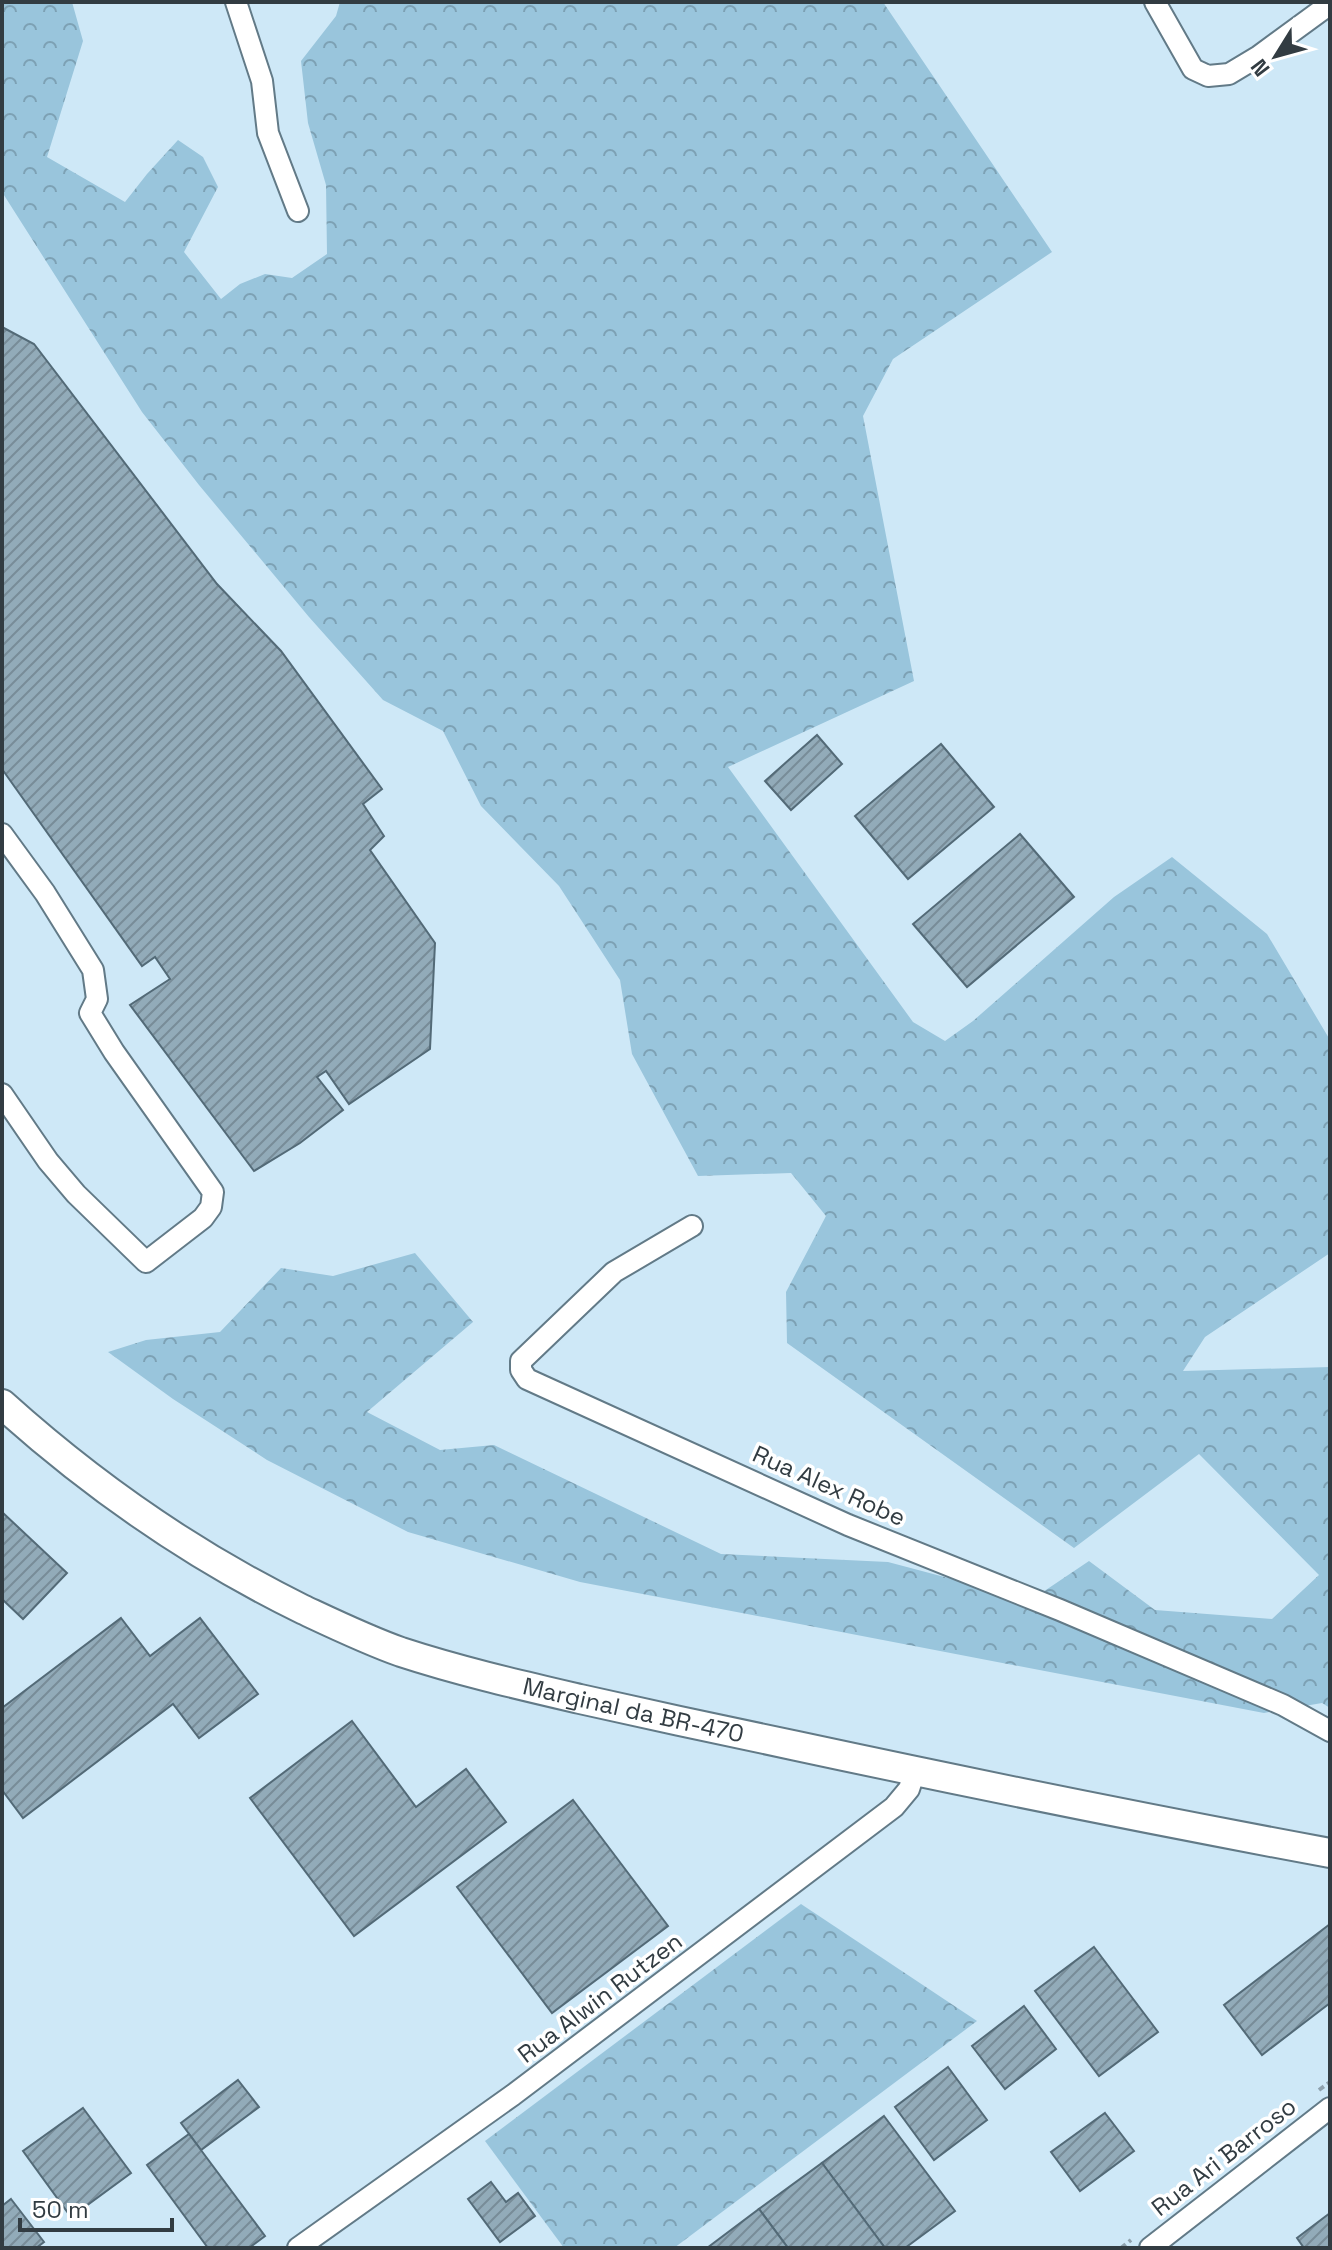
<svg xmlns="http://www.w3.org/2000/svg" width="1332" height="2250" font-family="'Space Grotesk',sans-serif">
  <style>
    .forest { fill: url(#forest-crowns) }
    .building { fill: url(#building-hatch); stroke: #536a77; stroke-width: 2 }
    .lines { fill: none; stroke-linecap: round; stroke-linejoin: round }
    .minor-casing { stroke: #627a87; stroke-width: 24 }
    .highway-casing { stroke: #627a87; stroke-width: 32 }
    .path { stroke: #8fa2ae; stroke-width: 4; stroke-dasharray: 6 4; stroke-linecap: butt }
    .minor { stroke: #fff; stroke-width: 20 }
    .highway { stroke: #fff; stroke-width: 28 }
    .labels { text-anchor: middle; stroke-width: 7; stroke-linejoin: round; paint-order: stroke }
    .street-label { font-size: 24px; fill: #323c42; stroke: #fff }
  </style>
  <defs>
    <pattern id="forest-crowns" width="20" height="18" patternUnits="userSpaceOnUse" patternTransform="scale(2)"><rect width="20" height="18" fill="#99c5dc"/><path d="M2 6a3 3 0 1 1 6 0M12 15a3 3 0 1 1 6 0" fill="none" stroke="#7da1b4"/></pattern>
    <pattern id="building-hatch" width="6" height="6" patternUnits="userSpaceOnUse" patternTransform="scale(2)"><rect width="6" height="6" fill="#92abb9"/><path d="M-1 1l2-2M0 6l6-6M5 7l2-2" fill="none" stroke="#788c98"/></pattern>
  </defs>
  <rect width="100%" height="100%" fill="#cee8f7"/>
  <g class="forest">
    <polygon points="2,2 72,2 83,41 47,157 125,202 147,174 178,140 203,157 218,187 184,252 221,299 240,284 265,274 292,278 327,254 326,185 308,123 301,61 336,16 340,2 883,2 1052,252 893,359 863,416 914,681 728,767 913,1022 945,1041 973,1021 1114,897 1172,857 1267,934 1330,1040 1330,1253 1205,1337 1183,1371 1330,1367 1330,1708 1322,1703 1264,1713 580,1582 408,1532 267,1460 173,1399 108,1352 146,1340 220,1332 281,1268 333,1276 415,1253 473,1322 367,1412 440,1450 494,1445 721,1554 888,1562 1031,1600 1089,1561 1155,1610 1272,1619 1319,1575 1199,1454 1074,1548 787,1343 786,1292 826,1216 791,1173 698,1176 632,1054 620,980 559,886 481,806 443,731 383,700 309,617 199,485 142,412 2,192"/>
    <polygon points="801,1904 977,2021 674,2248 564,2248 485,2141"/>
  </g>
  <g class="building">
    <polygon points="2,327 34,344 217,584 281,651 382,789 363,804 384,836 370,850 435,943 430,1049 349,1104 326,1071 317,1077 343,1110 300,1143 254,1171 130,1005 170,979 155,957 142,966 2,769"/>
    <polygon points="817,735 842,764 791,810 765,781"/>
    <polygon points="941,744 994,807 908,879 855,816"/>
    <polygon points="1020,834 1074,897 967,987 913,924"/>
    <polygon points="2,1512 67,1573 23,1619 2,1599"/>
    <polygon points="121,1618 150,1656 200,1618 258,1694 199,1738 173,1704 23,1818 2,1790 2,1708"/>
    <polygon points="352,1721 416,1807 466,1769 506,1822 354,1936 250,1798"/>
    <polygon points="573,1800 668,1926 552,2013 457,1887"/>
    <polygon points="1330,1924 1330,2003 1262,2055 1224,2005"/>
    <polygon points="1094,1947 1158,2032 1099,2076 1035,1991"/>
    <polygon points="1024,2006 1056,2049 1005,2089 972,2046"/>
    <polygon points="948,2067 987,2120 934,2160 895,2107"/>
    <polygon points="238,2080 259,2107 201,2150 181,2123"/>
    <polygon points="83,2108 131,2173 71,2217 23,2151"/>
    <polygon points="1105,2113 1134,2151 1080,2191 1051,2152"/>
    <polygon points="884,2116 955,2211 905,2248 885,2248 822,2163"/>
    <polygon points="189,2134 265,2236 249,2248 208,2248 147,2165"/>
    <polygon points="822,2163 885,2248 788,2248 759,2209"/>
    <polygon points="491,2182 506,2202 518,2193 535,2216 500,2242 468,2199"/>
    <polygon points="11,2199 44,2242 36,2248 2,2248 2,2206"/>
    <polygon points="759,2209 788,2248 707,2248"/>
    <polygon points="1330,2213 1330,2248 1304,2248 1297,2238"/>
  </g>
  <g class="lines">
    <defs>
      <g id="minor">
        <polyline points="236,2 262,81 268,133 298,211"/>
        <polyline points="1155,2 1193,69 1208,76 1229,74 1259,56 1330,4"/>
        <polyline points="2,834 45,893 93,970 97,999 90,1013 114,1052 213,1192 211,1207 203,1218 146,1262 76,1194 48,1161 2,1094"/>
        <polyline points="692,1226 614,1272 521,1361 521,1370 527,1379 848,1525 1060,1610 1283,1705 1330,1731"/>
        <polyline points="298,2248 513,2095 894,1807 909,1789 915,1771"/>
        <polyline points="1150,2248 1330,2108"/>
      </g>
      <g id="highway">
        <path id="s1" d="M2,1404c91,82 190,151 300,205 32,15 65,31 99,43 58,19 119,33 179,47 72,16 145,32 217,47 177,38 355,74 533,107"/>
      </g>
    </defs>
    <use href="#minor" class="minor-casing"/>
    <use href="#highway" class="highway-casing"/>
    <g class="path">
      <polyline points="1319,2090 1330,2082"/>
      <polyline points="1121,2248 1131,2240"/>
    </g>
    <use href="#minor" class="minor"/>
    <use href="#highway" class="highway"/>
  </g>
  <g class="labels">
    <g class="street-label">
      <text transform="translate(829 1486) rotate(24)" y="8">Rua Alex Robe</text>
      <text dy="8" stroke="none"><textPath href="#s1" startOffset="712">Marginal da BR-470</textPath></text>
      <text transform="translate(600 1998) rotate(-37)" y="8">Rua Alwin Rutzen</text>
      <text transform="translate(1224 2157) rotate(-38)" y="8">Rua Ari Barroso</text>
    </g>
  </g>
  <rect width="1332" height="2250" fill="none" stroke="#323c42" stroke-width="8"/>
  <g transform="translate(1276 56) rotate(233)" stroke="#ffffff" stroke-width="6" paint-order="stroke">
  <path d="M0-6L14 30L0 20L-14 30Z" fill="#323c42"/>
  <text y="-12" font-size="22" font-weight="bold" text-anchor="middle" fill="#323c42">N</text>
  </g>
  <path d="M20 2218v12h152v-12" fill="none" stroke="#323c42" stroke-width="4"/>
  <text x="32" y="2218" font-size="24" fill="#323c42" stroke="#ffffff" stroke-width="6" paint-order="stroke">50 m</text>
</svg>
